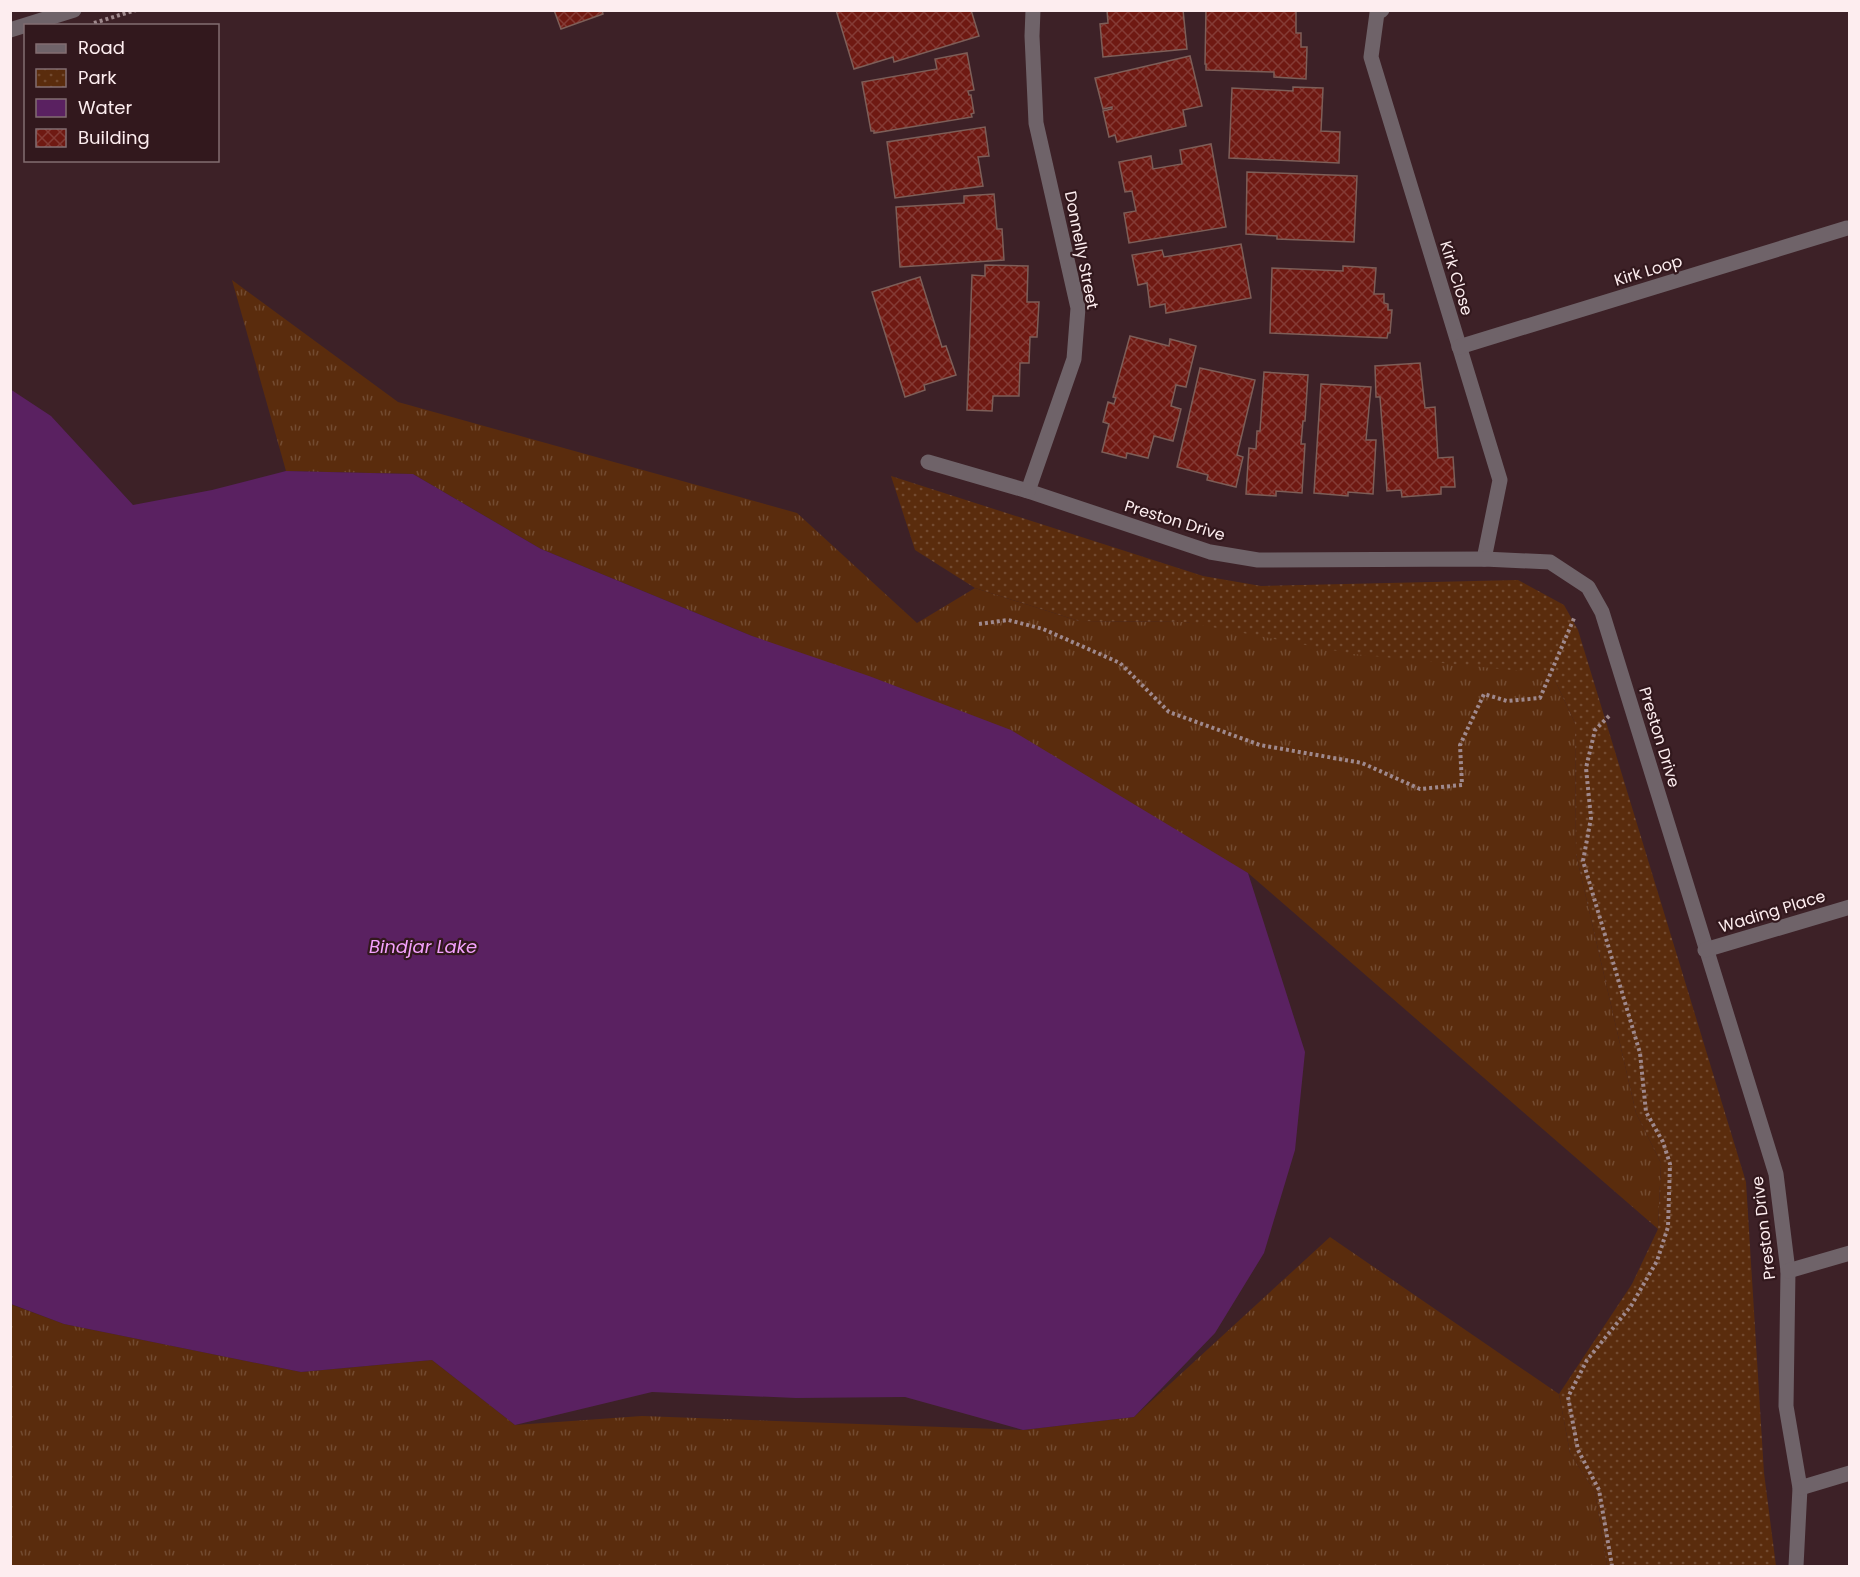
<svg xmlns="http://www.w3.org/2000/svg" width="1860" height="1577" font-family="Poppins,sans-serif">
  <style>
    .grass { fill: url(#grass-tufts) }
    .park { fill: url(#park-dots) }
    .water { fill: #5a2161 }
    .building { fill: url(#building-cross-hatch); stroke: #7d5e58; stroke-width: 1.5 }
    .lines { fill: none; stroke-linecap: round; stroke-linejoin: round }
    .path { stroke: #9f898d; stroke-width: 4; stroke-dasharray: 3 3; stroke-linecap: butt }
    .street { stroke: #6f6369; stroke-width: 15 }
    .labels { text-anchor: middle; stroke-width: 4.5; stroke-linejoin: round; paint-order: stroke }
    .street-label { font-size: 16px; fill: #fdedef; stroke: #32181d }
    .water-label { font-size: 18px; font-style: italic; fill: #f4a2fd; stroke: #32181d }
  </style>
  <defs>
    <pattern id="grass-tufts" width="24" height="20" patternUnits="userSpaceOnUse" patternTransform="scale(1.5)"><rect width="24" height="20" fill="#5a2c0d"/><path d="M3 7l-1-3M5 7V3M7 7l1-3M15 17l-1-3M17 17v-4M19 17l1-3" fill="none" stroke="#734b31"/></pattern>
    <pattern id="park-dots" width="8" height="8" patternUnits="userSpaceOnUse" patternTransform="scale(1.5)"><rect width="8" height="8" fill="#5a2c0d"/><path d="M2 2h.1M6 6h.1" fill="none" stroke="#734b31" stroke-width="1.8" stroke-linecap="round"/></pattern>
    <pattern id="building-cross-hatch" width="8" height="8" patternUnits="userSpaceOnUse" patternTransform="scale(1.5)"><rect width="8" height="8" fill="#6f1912"/><path d="M0 0l8 8M0 8l8-8" fill="none" stroke="#843b35"/></pattern>
  </defs>
  <rect width="100%" height="100%" fill="#3d2127"/>
  <g class="grass">
    <polygon points="232,280 398,402 797,513 917,623 975,588 1079,621 1185,622 1552,674 1575,723 1576,854 1636,1113 1661,1163 1658,1229 1248,873 752,636 541,549 413,474 286,471"/>
    <polygon points="1330,1237 1559,1394 1570,1453 1595,1492 1607,1566 11,1566 10,1304 64,1324 301,1372 432,1360 515,1425 642,1416 1023,1430 1134,1417"/>
  </g>
  <polygon class="park" points="891,476 1203,576 1261,586 1518,580 1564,605 1578,630 1746,1182 1764,1473 1776,1566 1607,1566 1595,1492 1570,1453 1559,1394 1632,1284 1658,1229 1661,1163 1636,1113 1576,854 1575,723 1552,674 1353,654 1185,622 1079,621 975,588 915,550"/>
  <polygon class="water" points="10,389 51,416 133,505 212,490 286,471 413,474 541,549 752,636 869,676 1011,730 1248,873 1305,1052 1295,1150 1264,1253 1215,1333 1134,1417 1023,1430 905,1397 796,1398 652,1392 515,1425 432,1360 301,1372 64,1324 11,1304"/>
  <g class="building">
    <polygon points="554,10 602,10 603,14 561,29"/>
    <polygon points="836,10 971,10 979,36 894,62 893,57 854,69"/>
    <polygon points="1107,10 1183,10 1187,49 1103,57 1100,24 1108,23"/>
    <polygon points="1206,10 1296,10 1296,33 1301,33 1301,47 1307,47 1306,79 1274,77 1274,72 1206,70 1206,64 1205,64"/>
    <polygon points="967,53 974,90 968,91 969,95 971,95 974,113 971,114 972,117 874,133 874,131 871,131 862,82 937,69 935,59"/>
    <polygon points="1190,56 1202,106 1183,110 1186,126 1117,142 1115,135 1109,137 1103,111 1112,109 1112,107 1103,109 1095,78"/>
    <polygon points="1293,87 1323,88 1321,131 1340,132 1339,163 1229,158 1232,88 1293,91"/>
    <polygon points="985,127 989,156 978,157 983,186 895,198 887,142"/>
    <polygon points="1211,144 1226,227 1129,243 1124,213 1136,211 1132,191 1125,192 1119,162 1151,156 1153,169 1182,164 1180,150"/>
    <polygon points="1247,172 1357,176 1354,242 1277,239 1277,236 1246,234"/>
    <polygon points="994,194 997,229 1002,229 1004,260 900,267 896,207 964,203 964,196"/>
    <polygon points="1241,244 1251,298 1166,313 1165,304 1150,307 1147,283 1138,285 1132,255 1162,250 1164,257"/>
    <polygon points="985,265 1028,266 1027,302 1039,302 1037,337 1030,337 1029,363 1020,363 1019,396 993,396 992,411 967,410 972,275 985,276"/>
    <polygon points="1343,266 1376,268 1374,294 1384,294 1384,303 1388,304 1388,310 1392,310 1390,333 1388,333 1387,338 1270,333 1272,268 1343,271"/>
    <polygon points="920,277 942,347 946,346 956,375 924,385 925,390 905,397 872,292"/>
    <polygon points="1130,336 1169,346 1170,339 1196,346 1186,387 1176,385 1171,406 1181,409 1173,441 1154,436 1148,458 1127,453 1126,458 1102,452 1109,424 1103,422 1108,402 1114,404 1116,398 1113,397"/>
    <polygon points="1420,363 1425,408 1435,407 1438,458 1453,457 1455,487 1441,487 1441,494 1402,497 1401,490 1387,491 1380,397 1376,397 1375,366"/>
    <polygon points="1200,368 1255,380 1237,455 1243,457 1236,487 1207,480 1208,475 1177,467"/>
    <polygon points="1264,372 1308,375 1305,421 1303,421 1301,444 1305,444 1302,493 1276,491 1276,496 1246,494 1249,448 1256,449 1257,431 1260,431"/>
    <polygon points="1321,384 1371,387 1366,440 1376,440 1373,494 1348,492 1348,496 1314,493"/>
  </g>
  <g class="lines">
    <g class="path">
      <polyline points="94,23 136,10"/>
      <polyline points="979,624 1008,620 1043,629 1120,663 1169,712 1260,745 1362,763 1420,789 1462,785 1460,745 1484,694 1507,701 1540,698 1575,616"/>
      <polyline points="1609,716 1595,730 1586,768 1591,818 1583,861 1640,1053 1646,1112 1663,1142 1670,1164 1668,1227 1657,1261 1631,1306 1587,1360 1568,1397 1578,1450 1599,1490 1612,1566"/>
    </g>
    <g class="street">
      <polyline points="1382,10 1377,13 1371,57 1500,480 1484,559"/>
      <polyline points="10,30 74,10"/>
      <polyline points="1459,347 1847,228"/>
      <polyline points="928,462 1028,491 1210,552 1258,560 1484,559 1550,562 1588,587 1602,612 1776,1174 1788,1271 1786,1406 1800,1488 1796,1566"/>
      <polyline points="1028,491 1074,359 1078,308 1036,123 1032,36 1033,10"/>
      <polyline points="1705,950 1850,907"/>
      <polyline points="1788,1271 1850,1253"/>
      <polyline points="1800,1488 1850,1473"/>
    </g>
  </g>
  <g class="labels">
    <g class="street-label">
      <text transform="translate(1082 250) rotate(79)" y="6">Donnelly Street</text>
      <text transform="translate(1648 270) rotate(-17)" y="6">Kirk Loop</text>
      <text transform="translate(1457 278) rotate(73)" y="6">Kirk Close</text>
      <text transform="translate(1175 520) rotate(17)" y="6">Preston Drive</text>
      <text transform="translate(1660 737) rotate(73)" y="6">Preston Drive</text>
      <text transform="translate(1772 911) rotate(-17)" y="6">Wading Place</text>
      <text transform="translate(1763 1228) rotate(-97)" y="6">Preston Drive</text>
    </g>
    <g class="water-label">
      <text x="423" y="953">Bindjar Lake</text>
    </g>
  </g>
  <rect width="1860" height="1577" fill="none" stroke="#fdedef" stroke-width="24"/>
  <rect x="24" y="24" width="195" height="138" fill="#32181d" stroke="#836d71" stroke-width="1.5"/>
  <rect x="36" y="44" width="30" height="9" fill="#6f6369" stroke="#836d71" stroke-width="1.5"/>
  <text x="78" y="54" font-size="18" fill="#fdedef">Road</text>
  <rect x="36" y="69" width="30" height="18" fill="url(#park-dots)" stroke="#836d71" stroke-width="1.5"/>
  <text x="78" y="84" font-size="18" fill="#fdedef">Park</text>
  <rect x="36" y="99" width="30" height="18" fill="#5a2161" stroke="#836d71" stroke-width="1.5"/>
  <text x="78" y="114" font-size="18" fill="#fdedef">Water</text>
  <rect x="36" y="129" width="30" height="18" fill="url(#building-cross-hatch)" stroke="#836d71" stroke-width="1.5"/>
  <text x="78" y="144" font-size="18" fill="#fdedef">Building</text>
</svg>
